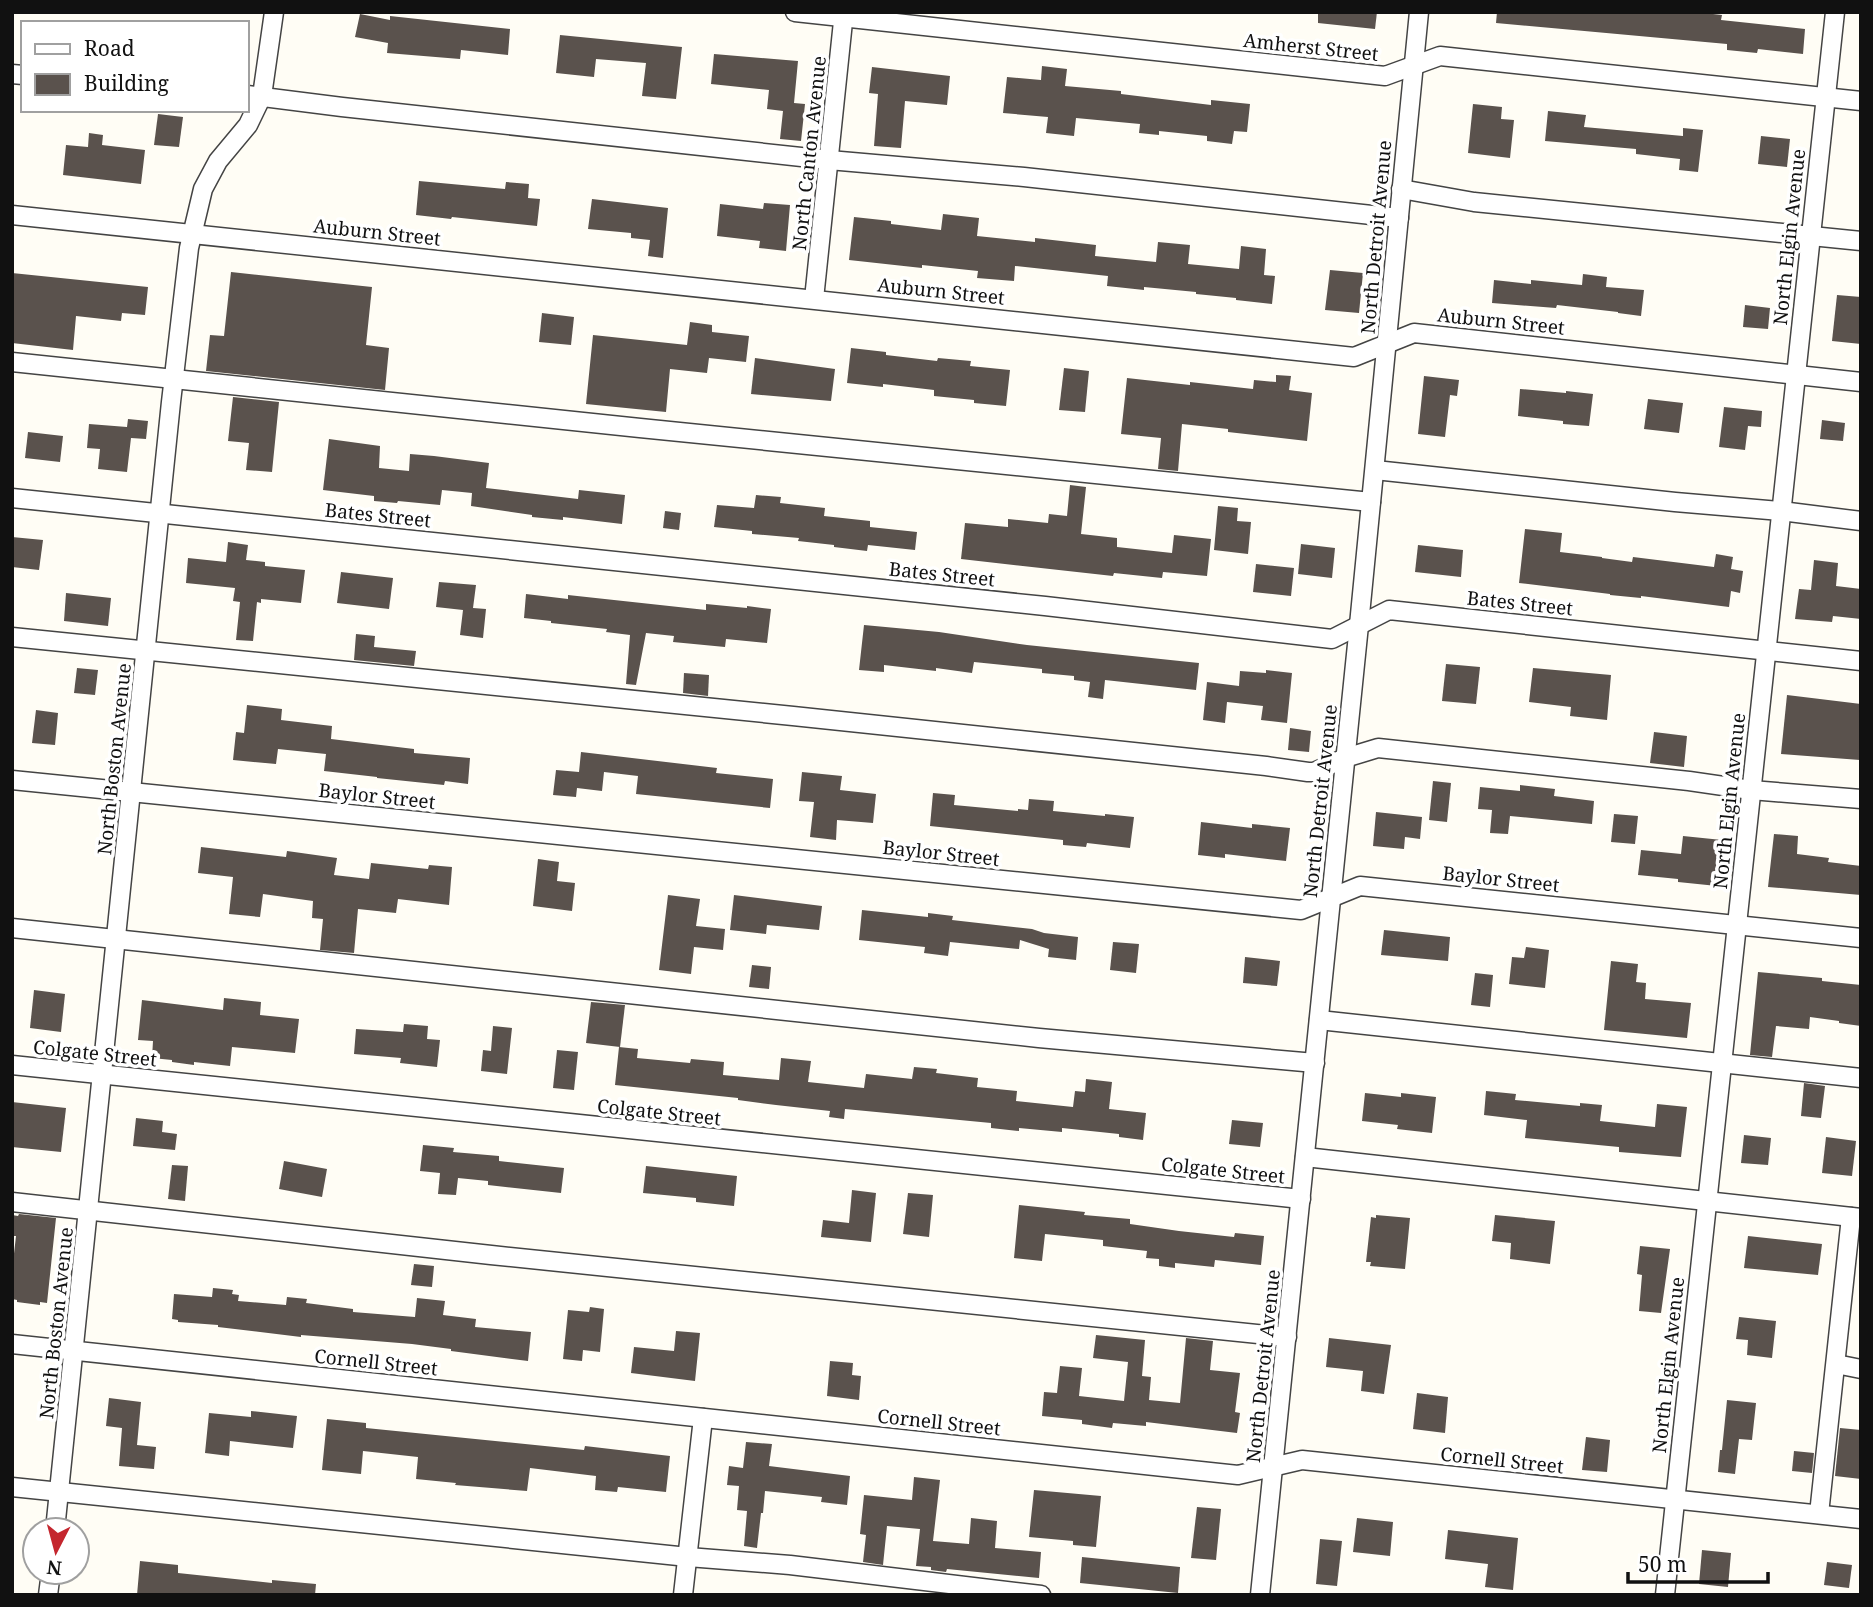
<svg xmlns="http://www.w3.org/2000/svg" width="1873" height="1607" font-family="'Noto Serif',serif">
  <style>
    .building { fill: #5a524d }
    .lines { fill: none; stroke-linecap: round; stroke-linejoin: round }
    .minor-casing { stroke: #444; stroke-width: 21 }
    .minor { stroke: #fff; stroke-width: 18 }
    .labels { text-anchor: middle; stroke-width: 7; stroke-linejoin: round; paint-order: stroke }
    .street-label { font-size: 19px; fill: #111; stroke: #fff }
  </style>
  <rect width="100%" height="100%" fill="#fffdf5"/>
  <g class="building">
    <polygon points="1318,12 1377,12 1375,29 1318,23"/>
    <polygon points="1497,12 1713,12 1713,14 1722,15 1721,20 1805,29 1803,54 1758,49 1757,53 1727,50 1727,44 1496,23"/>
    <polygon points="360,14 390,20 390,16 510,29 508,55 461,50 460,59 387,53 388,43 355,37"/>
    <polygon points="560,35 682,47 676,99 642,96 646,63 596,59 594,77 556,73"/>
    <polygon points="714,54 798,61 794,103 805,104 801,141 780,139 783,111 767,109 769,90 711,84"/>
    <polygon points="1042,66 1067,69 1065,86 1121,91 1121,94 1211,105 1211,100 1250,104 1247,132 1234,131 1232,144 1207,141 1207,136 1159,131 1159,135 1139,133 1140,124 1076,118 1074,136 1046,133 1048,117 1003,113 1007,77 1041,80"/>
    <polygon points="872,67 950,76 947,105 905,101 901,148 874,146 878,94 869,93"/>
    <polygon points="1473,104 1502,107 1501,119 1514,120 1510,158 1468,153"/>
    <polygon points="1548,111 1586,115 1584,127 1683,136 1683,128 1703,130 1698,172 1679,170 1680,159 1636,154 1636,149 1545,141"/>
    <polygon points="158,114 183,117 179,147 154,145"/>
    <polygon points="89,133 103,135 102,145 145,150 141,184 63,175 66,145 88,147"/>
    <polygon points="1761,136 1790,139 1787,167 1758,164"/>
    <polygon points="419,181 505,189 506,182 529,184 528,198 540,199 537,226 452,217 451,219 416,215"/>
    <polygon points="592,199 668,208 663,258 648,256 650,240 631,238 631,233 588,229"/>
    <polygon points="764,203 790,205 786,251 759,248 760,241 717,236 720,204 763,209"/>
    <polygon points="943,214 979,218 977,236 1035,242 1035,238 1096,245 1095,256 1156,262 1158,242 1190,245 1188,264 1239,269 1241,246 1266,249 1264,275 1275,276 1272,304 1236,300 1236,298 1196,294 1196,292 1144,287 1144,290 1107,286 1108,276 1015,266 1014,281 977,278 978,271 922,265 922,268 849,260 854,217 891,221 891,224 941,230"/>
    <polygon points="1330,270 1363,273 1359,313 1325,310"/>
    <polygon points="231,272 372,287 366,345 389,348 385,390 206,371 210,335 224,336"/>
    <polygon points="12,273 148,287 145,315 122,313 121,321 76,316 73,350 12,343"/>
    <polygon points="1583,274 1607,277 1606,287 1644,290 1641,316 1618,313 1618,312 1557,305 1556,308 1492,303 1494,280 1531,284 1531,280 1582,285"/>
    <polygon points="1837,295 1861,297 1861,344 1832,341"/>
    <polygon points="1745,305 1770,308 1768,329 1743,327"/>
    <polygon points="542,313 574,317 571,345 539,342"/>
    <polygon points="690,322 712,325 712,332 749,336 746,362 709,358 707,373 670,369 666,412 586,404 593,335 687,345"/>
    <polygon points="851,348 886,352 886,355 937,361 938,358 971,361 970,366 1010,370 1006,406 974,403 974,400 934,396 934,390 883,384 883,387 847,383"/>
    <polygon points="755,358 835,369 831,401 751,394"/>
    <polygon points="1064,368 1089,371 1085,412 1059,410"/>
    <polygon points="1276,375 1291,376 1289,390 1312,393 1307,441 1228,432 1228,429 1182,424 1178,471 1158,469 1161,438 1121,434 1127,378 1190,385 1190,382 1253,389 1254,380 1276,382"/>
    <polygon points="1424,376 1459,380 1457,396 1450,395 1445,437 1418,434"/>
    <polygon points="1520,389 1566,393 1566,391 1593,394 1589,426 1563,424 1563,421 1518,416"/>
    <polygon points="233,397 279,402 272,472 246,470 249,443 228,441"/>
    <polygon points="1648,399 1683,403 1679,433 1644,429"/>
    <polygon points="1724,407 1762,411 1761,427 1748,426 1745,450 1719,447"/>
    <polygon points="128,419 148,421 146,439 131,438 127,472 98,469 100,449 87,448 89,424 127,427"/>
    <polygon points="1822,420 1845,423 1843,441 1820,439"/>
    <polygon points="28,432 63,436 60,462 25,458"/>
    <polygon points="329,439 380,446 379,468 409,471 410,454 434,456 489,463 486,488 578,499 579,490 625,495 622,524 563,517 563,520 532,517 532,515 471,506 472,493 442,490 440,505 398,501 397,503 374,501 374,496 323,490"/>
    <polygon points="1070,485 1086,487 1081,534 1117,538 1117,547 1172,553 1174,535 1211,539 1207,576 1163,572 1162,578 1114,573 1113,576 961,559 965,523 1008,527 1008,519 1048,523 1049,514 1067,516"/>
    <polygon points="756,495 781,497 780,503 825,508 824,516 870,521 870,527 917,532 915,550 868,545 867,551 834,547 834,545 798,541 799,538 752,534 752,531 714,527 717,505 754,508"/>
    <polygon points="1218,506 1238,508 1237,521 1251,522 1248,554 1214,550"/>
    <polygon points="665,511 681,513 679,530 663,528"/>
    <polygon points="1525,529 1562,533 1560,552 1602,557 1602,558 1632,562 1633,557 1714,567 1716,554 1733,557 1731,569 1743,571 1740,593 1731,591 1729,607 1641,596 1641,598 1610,595 1610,594 1519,583"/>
    <polygon points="12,537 43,540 39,570 12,567"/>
    <polygon points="228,542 248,545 246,560 265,562 265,566 305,570 301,603 261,599 261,603 257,602 253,641 236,640 240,602 233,601 235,588 186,583 188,558 226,562"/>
    <polygon points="1301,544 1335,548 1332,578 1298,574"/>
    <polygon points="1418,545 1463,550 1461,577 1415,572"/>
    <polygon points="1814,560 1838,563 1836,586 1861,589 1861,619 1833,616 1832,622 1795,619 1799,589 1811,590"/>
    <polygon points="1256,564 1294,568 1291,596 1253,592"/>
    <polygon points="341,572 393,578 389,609 337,603"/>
    <polygon points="439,582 476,585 473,608 486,609 483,638 460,635 463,610 436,607"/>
    <polygon points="66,593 111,598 108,626 64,621"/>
    <polygon points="526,594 568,599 568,595 706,610 706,604 747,608 747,606 771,609 767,643 726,639 725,647 673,642 674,636 646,633 636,685 626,684 630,635 606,632 607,629 551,623 551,621 524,618"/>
    <polygon points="864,625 939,632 1027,645 1199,663 1196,690 1105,680 1103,699 1088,697 1090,682 1074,680 1074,676 1042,673 1042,669 974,662 972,673 936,668 936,671 884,665 884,672 859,670"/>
    <polygon points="356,634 375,636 374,647 416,651 414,666 354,660"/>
    <polygon points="1446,664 1480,667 1476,704 1442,701"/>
    <polygon points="77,668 98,670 95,695 74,693"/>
    <polygon points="1533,668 1611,675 1607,720 1570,716 1571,707 1529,702"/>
    <polygon points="1266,670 1292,673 1287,723 1261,720 1263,706 1227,702 1225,723 1203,720 1207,682 1239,686 1240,671 1266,673"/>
    <polygon points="684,673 709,675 708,696 683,693"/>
    <polygon points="1787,695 1861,704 1860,760 1781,754"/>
    <polygon points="247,705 282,709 281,720 332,726 331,739 414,749 414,753 470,758 468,784 445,781 444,785 377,778 377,777 324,771 326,754 278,749 276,764 233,760 236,732 244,733"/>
    <polygon points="36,710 58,713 55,745 32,743"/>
    <polygon points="1290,728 1311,731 1309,752 1288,750"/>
    <polygon points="1654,732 1687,736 1684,767 1650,763"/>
    <polygon points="581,752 717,768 716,773 773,779 770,808 636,794 638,776 604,772 602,791 577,788 576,797 553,795 556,770 579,772"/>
    <polygon points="802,772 842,776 840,790 876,794 873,823 837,820 836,840 810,837 814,802 799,801"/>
    <polygon points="1433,781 1451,783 1447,822 1429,820"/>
    <polygon points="1520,785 1555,789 1554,796 1594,801 1592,824 1510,816 1508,834 1490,833 1492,810 1478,809 1480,787 1520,791"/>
    <polygon points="933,793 955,795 954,805 1018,811 1018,809 1028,810 1029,799 1054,801 1053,811 1105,816 1105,814 1134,817 1130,848 1087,843 1086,847 1063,845 1063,840 930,826"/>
    <polygon points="1376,812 1422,817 1420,839 1405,837 1404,849 1373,846"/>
    <polygon points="1614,814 1638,816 1635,844 1611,842"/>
    <polygon points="1201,822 1252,828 1252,824 1290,828 1286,861 1225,854 1225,858 1198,855"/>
    <polygon points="1774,834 1798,836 1797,854 1829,858 1828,862 1861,866 1861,895 1768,887"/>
    <polygon points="1683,836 1722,840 1717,886 1678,882 1678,879 1638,875 1641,850 1681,854"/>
    <polygon points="201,847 286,857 287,851 337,858 334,875 369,879 371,863 428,869 429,865 452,867 449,905 398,899 396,913 358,909 354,953 320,950 323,919 312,918 313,901 263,894 260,917 229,914 233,877 198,873"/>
    <polygon points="538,859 559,862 557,881 575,883 572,911 533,906"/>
    <polygon points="668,895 700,899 696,926 725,929 723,950 694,947 691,974 659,970"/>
    <polygon points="734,895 822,906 819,930 767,925 766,934 730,930"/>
    <polygon points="862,910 928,917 928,913 953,916 952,920 1032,929 1044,933 1078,937 1076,960 1048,957 1049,949 1020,940 1019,949 950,942 948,956 924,953 925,947 859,940"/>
    <polygon points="1384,930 1450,937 1448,961 1381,955"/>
    <polygon points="1113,942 1139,944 1136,973 1110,970"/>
    <polygon points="1526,947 1549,950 1545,988 1509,984 1512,957 1524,958"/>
    <polygon points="1245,957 1280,961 1277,986 1243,983"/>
    <polygon points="1611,961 1638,964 1636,982 1646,983 1645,999 1691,1003 1687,1038 1604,1030"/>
    <polygon points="752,965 771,967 769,989 749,987"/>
    <polygon points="1758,972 1822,978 1822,981 1861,985 1861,1026 1839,1023 1839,1021 1810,1017 1809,1029 1776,1026 1772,1057 1750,1055"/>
    <polygon points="1475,973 1493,975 1490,1007 1471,1005"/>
    <polygon points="34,990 65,994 61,1032 30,1028"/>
    <polygon points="224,998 261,1002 260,1015 299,1019 295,1053 232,1047 230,1066 194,1062 194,1065 172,1062 172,1060 152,1058 153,1041 138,1040 142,1000 223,1010"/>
    <polygon points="591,1002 625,1005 620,1047 586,1043"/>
    <polygon points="404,1024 428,1026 427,1039 440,1040 437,1067 400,1063 401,1058 354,1054 356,1029 403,1032"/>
    <polygon points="493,1026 512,1028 507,1074 481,1071 483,1050 491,1051"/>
    <polygon points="619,1047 638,1049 637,1058 690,1063 691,1059 724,1062 723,1075 779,1080 781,1058 811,1061 808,1082 864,1088 866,1074 912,1079 914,1067 937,1069 936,1073 978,1078 977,1087 1017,1091 1016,1101 1073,1107 1075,1091 1085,1092 1086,1079 1112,1082 1109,1109 1146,1113 1143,1140 1119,1137 1119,1134 1062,1128 1062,1132 1019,1128 1019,1131 991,1128 991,1123 845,1109 844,1119 829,1117 830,1111 776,1105 738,1100 738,1098 615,1085"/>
    <polygon points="557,1050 578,1052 574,1090 553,1088"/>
    <polygon points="1804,1083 1825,1086 1821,1118 1801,1116"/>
    <polygon points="1486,1091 1516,1094 1515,1100 1580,1106 1580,1103 1602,1105 1600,1121 1655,1127 1657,1104 1687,1107 1681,1157 1619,1152 1619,1147 1525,1138 1527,1120 1484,1115"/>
    <polygon points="1365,1093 1401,1097 1401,1093 1436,1097 1432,1133 1397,1129 1398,1125 1362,1121"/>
    <polygon points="12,1102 66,1108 61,1152 12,1147"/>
    <polygon points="136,1118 163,1121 162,1132 177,1134 175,1150 133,1146"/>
    <polygon points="1232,1120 1263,1123 1260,1147 1229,1144"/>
    <polygon points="1744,1135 1771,1138 1768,1165 1741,1163"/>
    <polygon points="1826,1137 1856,1141 1852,1176 1822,1173"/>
    <polygon points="423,1145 454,1148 453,1152 499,1156 499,1161 564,1168 561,1193 488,1185 488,1181 458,1178 456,1195 438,1194 440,1173 420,1171"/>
    <polygon points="284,1161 327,1169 322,1197 279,1189"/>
    <polygon points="172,1165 188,1166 185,1201 168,1199"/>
    <polygon points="646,1166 737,1176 734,1206 696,1202 696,1198 643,1193"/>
    <polygon points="852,1190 876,1193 871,1242 821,1237 823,1220 849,1223"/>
    <polygon points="908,1193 933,1195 929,1237 903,1234"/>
    <polygon points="1019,1205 1085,1212 1084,1215 1130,1219 1130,1224 1179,1231 1234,1237 1235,1233 1264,1236 1261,1265 1215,1260 1214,1267 1175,1263 1175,1268 1159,1266 1159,1259 1146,1258 1147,1251 1103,1246 1103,1240 1045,1234 1042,1261 1014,1258"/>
    <polygon points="19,1214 56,1218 47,1303 40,1302 40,1305 17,1302 17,1300 12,1299 12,1271 16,1236 12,1236 12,1215 18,1216"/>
    <polygon points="1376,1215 1410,1218 1405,1269 1370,1266 1371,1262 1366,1262 1371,1217 1376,1218"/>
    <polygon points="1495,1215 1555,1221 1550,1264 1510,1259 1511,1243 1492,1241"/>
    <polygon points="1748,1236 1822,1244 1818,1275 1744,1268"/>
    <polygon points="1640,1246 1670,1249 1661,1313 1639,1311 1642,1275 1637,1274"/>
    <polygon points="414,1264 434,1266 432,1287 411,1285"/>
    <polygon points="213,1288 233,1290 232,1294 239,1295 238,1301 286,1305 287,1297 307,1299 306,1303 353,1309 353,1312 415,1317 417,1298 445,1301 443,1315 476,1319 475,1327 531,1332 528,1361 451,1351 451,1349 412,1344 301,1335 301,1337 218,1327 218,1325 178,1322 178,1320 172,1319 174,1294 212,1297"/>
    <polygon points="590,1307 604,1309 600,1352 583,1350 582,1361 563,1359 568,1310 589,1312"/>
    <polygon points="1739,1317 1776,1321 1772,1358 1747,1355 1748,1340 1736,1339"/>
    <polygon points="676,1331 700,1333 695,1381 631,1373 634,1347 674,1351"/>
    <polygon points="1096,1335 1145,1340 1142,1376 1151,1377 1149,1400 1180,1403 1186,1338 1213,1341 1210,1370 1240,1373 1235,1412 1240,1413 1237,1433 1146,1422 1146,1426 1113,1423 1112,1428 1082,1424 1082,1420 1042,1416 1044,1392 1057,1393 1060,1366 1082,1368 1079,1396 1124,1401 1128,1362 1093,1358"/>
    <polygon points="1329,1338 1391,1345 1384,1394 1361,1391 1363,1371 1326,1367"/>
    <polygon points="830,1361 853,1363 852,1375 861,1376 859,1400 827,1396"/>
    <polygon points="1417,1393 1448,1397 1445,1433 1413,1429"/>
    <polygon points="109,1398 141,1402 137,1445 156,1447 154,1469 119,1466 122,1428 106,1426"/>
    <polygon points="1727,1400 1756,1403 1752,1440 1739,1439 1735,1474 1718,1472 1720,1450 1722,1450"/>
    <polygon points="251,1411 297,1416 293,1448 230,1441 229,1456 205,1453 209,1413 251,1417"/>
    <polygon points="327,1419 366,1423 366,1428 584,1450 585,1446 670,1456 666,1492 618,1487 617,1492 595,1490 596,1476 530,1468 527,1491 455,1485 456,1483 416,1479 418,1457 363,1451 361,1474 322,1470"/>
    <polygon points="1840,1428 1861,1430 1861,1479 1835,1476"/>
    <polygon points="1586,1437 1610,1440 1607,1472 1582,1470"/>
    <polygon points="746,1442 772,1444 769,1466 850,1476 847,1505 821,1502 822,1497 765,1491 763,1513 761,1513 757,1548 744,1546 747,1511 737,1510 739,1486 727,1485 729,1466 743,1468"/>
    <polygon points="1794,1451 1814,1453 1812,1473 1792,1471"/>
    <polygon points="914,1477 940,1480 933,1541 969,1544 971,1518 997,1521 995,1548 1041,1552 1039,1578 947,1569 946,1572 931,1570 931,1567 916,1566 920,1529 887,1526 883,1565 863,1562 866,1535 860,1534 864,1495 912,1500"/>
    <polygon points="1034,1490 1101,1496 1096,1547 1073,1545 1073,1541 1029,1537"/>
    <polygon points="1197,1507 1221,1509 1216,1560 1191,1558"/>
    <polygon points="1357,1518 1393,1522 1390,1556 1353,1552"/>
    <polygon points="1448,1530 1518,1538 1513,1590 1485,1587 1488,1564 1445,1559"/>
    <polygon points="1320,1539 1342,1541 1337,1586 1316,1584"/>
    <polygon points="1702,1550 1731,1553 1728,1587 1699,1584"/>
    <polygon points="1082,1557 1180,1567 1178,1593 1080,1583"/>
    <polygon points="140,1561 178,1565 178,1573 272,1583 272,1580 316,1584 315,1595 137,1595"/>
    <polygon points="1827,1562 1852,1565 1849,1588 1824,1585"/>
  </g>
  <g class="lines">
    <defs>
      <g id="minor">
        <polyline points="795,12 1385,76 1440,56 1861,101"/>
        <polyline points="12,74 23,75"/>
        <polyline points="247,95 342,107 829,160 1024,177 1399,218"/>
        <polyline points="1401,189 1474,202 1861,241"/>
        <polyline points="12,215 1354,357 1414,333 1861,382"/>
        <polyline points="814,299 844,12"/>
        <polyline points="12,362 640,428 1371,502"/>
        <polyline points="1375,470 1675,502 1781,511 1861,521"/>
        <polyline points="12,498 1045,606 1332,639 1389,610 1861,661"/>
        <polyline points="12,637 793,716 1266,766 1308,772 1314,772 1345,758 1378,748 1689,781 1751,790 1861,799"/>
        <polyline points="12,780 1301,910 1360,886 1861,938"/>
        <polyline points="12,928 1039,1038 1315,1063"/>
        <polyline points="1319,1020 1861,1078"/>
        <polyline points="12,1065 1301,1199"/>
        <polyline points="1305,1157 1861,1218"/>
        <polyline points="12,1202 491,1255 1287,1337"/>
        <polyline points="12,1344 1238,1475 1302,1460 1861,1519"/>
        <polyline points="1836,1364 1861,1369"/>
        <polyline points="12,1487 688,1557 790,1565 1041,1595"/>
        <polyline points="1819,1514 1851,1217"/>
        <polyline points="55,1530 171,402 189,248 203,189 218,161 248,125 262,96 274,12"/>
        <polyline points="48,1595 51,1572"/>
        <polyline points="683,1595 703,1418"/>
        <polyline points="1260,1595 1359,625 1419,12"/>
        <polyline points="1665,1595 1835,12"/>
      </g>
    </defs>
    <use href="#minor" class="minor-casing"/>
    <use href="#minor" class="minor"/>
  </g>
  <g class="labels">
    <g class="street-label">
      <text transform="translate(1311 47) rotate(6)" y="7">Amherst Street</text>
      <text transform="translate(809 153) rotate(-84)" y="7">North Canton Avenue</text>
      <text transform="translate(377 232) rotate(6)" y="7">Auburn Street</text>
      <text transform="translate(1376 237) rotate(-85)" y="7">North Detroit Avenue</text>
      <text transform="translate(1789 237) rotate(-84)" y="7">North Elgin Avenue</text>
      <text transform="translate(941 291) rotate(6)" y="7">Auburn Street</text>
      <text transform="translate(1501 321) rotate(6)" y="7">Auburn Street</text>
      <text transform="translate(378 515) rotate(6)" y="7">Bates Street</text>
      <text transform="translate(942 574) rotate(6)" y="7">Bates Street</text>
      <text transform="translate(1520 603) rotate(6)" y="7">Bates Street</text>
      <text transform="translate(114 759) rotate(-84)" y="7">North Boston Avenue</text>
      <text transform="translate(377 796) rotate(6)" y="7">Baylor Street</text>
      <text transform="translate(1320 801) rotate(-84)" y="7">North Detroit Avenue</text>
      <text transform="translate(1729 801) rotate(-84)" y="7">North Elgin Avenue</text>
      <text transform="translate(941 853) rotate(6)" y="7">Baylor Street</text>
      <text transform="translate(1501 879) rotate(6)" y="7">Baylor Street</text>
      <text transform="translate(95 1053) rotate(6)" y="7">Colgate Street</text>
      <text transform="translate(659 1112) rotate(6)" y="7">Colgate Street</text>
      <text transform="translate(1223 1170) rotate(6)" y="7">Colgate Street</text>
      <text transform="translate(56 1323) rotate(-84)" y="7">North Boston Avenue</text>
      <text transform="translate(376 1362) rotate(6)" y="7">Cornell Street</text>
      <text transform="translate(1668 1365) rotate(-84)" y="7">North Elgin Avenue</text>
      <text transform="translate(1263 1366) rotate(-84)" y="7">North Detroit Avenue</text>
      <text transform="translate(939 1422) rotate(6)" y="7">Cornell Street</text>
      <text transform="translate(1502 1460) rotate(6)" y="7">Cornell Street</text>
    </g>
  </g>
  <rect width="1873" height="1607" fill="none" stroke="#111111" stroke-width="28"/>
  <rect x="21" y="21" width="228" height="91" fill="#ffffff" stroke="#a0a0a0" stroke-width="2"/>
  <rect x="35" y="44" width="35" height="10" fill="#ffffff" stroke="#a0a0a0" stroke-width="2"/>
  <text x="84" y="56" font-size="21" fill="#111111">Road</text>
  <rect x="35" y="74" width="35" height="21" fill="#5a524d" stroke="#a0a0a0" stroke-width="2"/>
  <text x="84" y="91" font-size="21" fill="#111111">Building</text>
  <g transform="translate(56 1551) rotate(186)"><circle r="33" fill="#ffffff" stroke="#a0a0a0" stroke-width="2"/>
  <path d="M0-5L12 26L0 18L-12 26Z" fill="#c4262e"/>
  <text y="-10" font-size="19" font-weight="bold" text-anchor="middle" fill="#111111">N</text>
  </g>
  <path d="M1628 1572v10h140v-10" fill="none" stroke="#111111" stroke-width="3.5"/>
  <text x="1638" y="1572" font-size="21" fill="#111111" stroke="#ffffff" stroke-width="5" paint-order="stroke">50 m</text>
</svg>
